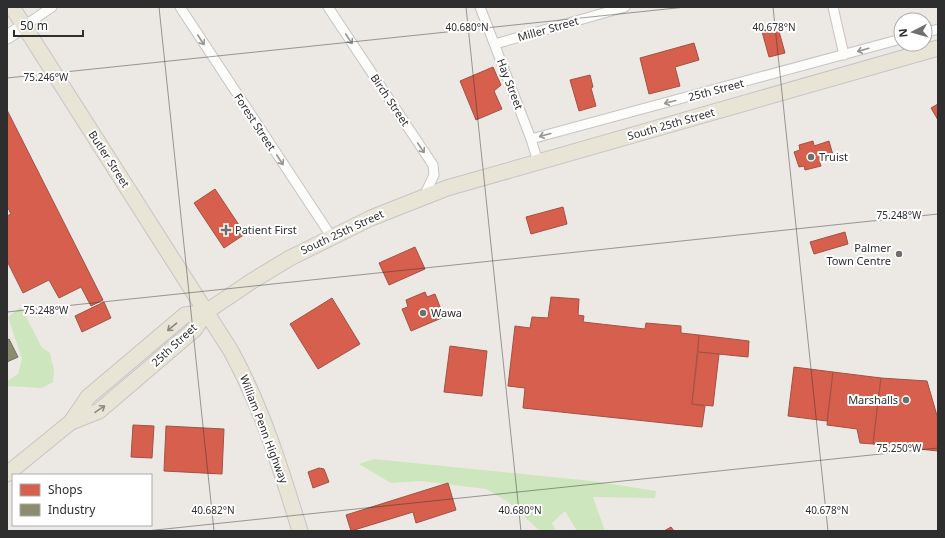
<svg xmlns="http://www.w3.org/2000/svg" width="945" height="538" font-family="'Noto Sans',sans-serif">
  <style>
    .green { fill: #cee6be }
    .shops { fill: #d6604d; stroke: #a45144 }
    .industry { fill: #8c8c6e; stroke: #70705b }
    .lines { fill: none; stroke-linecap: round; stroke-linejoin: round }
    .street-casing { stroke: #c5c4c5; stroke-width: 11 }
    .secondary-casing { stroke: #c5c4c5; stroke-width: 15 }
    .primary-casing { stroke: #c6c5c4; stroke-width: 17 }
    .street { stroke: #fcfcfb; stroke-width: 9 }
    .secondary { stroke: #fcfcfb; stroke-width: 13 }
    .primary { stroke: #e8e4d6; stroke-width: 15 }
    .oneway { stroke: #959594 }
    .oneway2 { stroke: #8b8982 }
    .ticks { fill: none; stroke: #2e2e2e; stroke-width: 1; stroke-opacity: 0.45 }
    .poi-dot { fill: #706f6e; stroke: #fff; stroke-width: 1.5 }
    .labels { text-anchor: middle; stroke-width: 4; stroke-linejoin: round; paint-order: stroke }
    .street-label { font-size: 11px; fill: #2e2e2e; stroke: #fff }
    .poi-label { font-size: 11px; fill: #2e2e2e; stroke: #fff; text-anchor: start }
    .ticks-label { font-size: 10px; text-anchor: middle; fill: #2e2e2e; stroke: #fff; stroke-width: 4; stroke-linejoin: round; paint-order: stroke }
  </style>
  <rect width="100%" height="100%" fill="#ece8e4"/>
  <g class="green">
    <polygon points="21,307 42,348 50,353 54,371 53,382 42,388 7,386 7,381 18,374 22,359 8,317"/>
    <polygon points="374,459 592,481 656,491 655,498 593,497 605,531 577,531 565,511 552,523 556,531 540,531 507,501 486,489 421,481 391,483 359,464"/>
  </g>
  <g class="shops">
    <polygon points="777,24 785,53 769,57 761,28"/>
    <polygon points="694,43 699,60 675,67 680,86 649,94 640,58"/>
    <polygon points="493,67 501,85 494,91 502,109 476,120 460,81"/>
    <polygon points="590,75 593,87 591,88 596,106 579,111 570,80"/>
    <polygon points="938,104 938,120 931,108"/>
    <polygon points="7,110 103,300 91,306 81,287 59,298 49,280 23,293 7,261 7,216 11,214 7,206"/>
    <polygon points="813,141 814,146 829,141 833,155 819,159 821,166 805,170 804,166 799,167 794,152 800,150 799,145"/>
    <polygon points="215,189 245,234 224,248 194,203"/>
    <polygon points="563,207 567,224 531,234 526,217"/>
    <polygon points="845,232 848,244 814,254 810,242"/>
    <polygon points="415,247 425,269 389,285 379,263"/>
    <polygon points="425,292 427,297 435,294 444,317 411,331 402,309 408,307 406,300"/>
    <polygon points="551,297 579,299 578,315 584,316 583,322 645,329 646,323 681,326 681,333 699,335 692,404 705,406 702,427 523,408 525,388 508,386 515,326 530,328 532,317 548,318"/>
    <polygon points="332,298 360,344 318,369 290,324"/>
    <polygon points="104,302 111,318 82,332 75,316"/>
    <polygon points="699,335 749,341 748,357 698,352"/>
    <polygon points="450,346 487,351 482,396 444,392"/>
    <polygon points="698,352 719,354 713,406 692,404"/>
    <polygon points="794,367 833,372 827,421 788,416"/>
    <polygon points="833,372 881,378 873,444 860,443 857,429 827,425"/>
    <polygon points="881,378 927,381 938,419 938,451 873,444"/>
    <polygon points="133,425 154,426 152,458 131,457"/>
    <polygon points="166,426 224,429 222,474 164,471"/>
    <polygon points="319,468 324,469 329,482 313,488 308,472"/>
    <polygon points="448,483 456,510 416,523 413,512 351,531 346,515"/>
    <polygon points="671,527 674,531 664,531"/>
  </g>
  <polygon class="industry" points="9,339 18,357 7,362 7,340"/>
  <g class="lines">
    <defs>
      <g id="street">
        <polyline points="180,7 331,236"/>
        <polyline points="328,7 433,165 434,175 424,196"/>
        <polyline points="480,7 531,139 538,162"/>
        <polyline points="833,7 844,55"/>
        <polyline points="24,26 52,7"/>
        <polyline points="925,33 938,29"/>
        <polyline points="495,44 625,7"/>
        <polyline points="531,139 901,39"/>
      </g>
      <polyline id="secondary" points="7,37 24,26"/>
      <g id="primary">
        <path d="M12,7l219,344c31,57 50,118 69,180"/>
        <polyline points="71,422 88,397 185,315 206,312"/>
        <polyline points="7,474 71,422 99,411 195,329 206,312 252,281 290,258 371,218 447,188 938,48"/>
      </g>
    </defs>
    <use href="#street" class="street-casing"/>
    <use href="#secondary" class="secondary-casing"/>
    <use href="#primary" class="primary-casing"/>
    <use href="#street" class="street"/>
    <use href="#secondary" class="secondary"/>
    <use href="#primary" class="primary"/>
  </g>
  <defs><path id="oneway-shaft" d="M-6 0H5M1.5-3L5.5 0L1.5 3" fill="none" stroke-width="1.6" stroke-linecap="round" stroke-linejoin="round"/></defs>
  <g class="oneway">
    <use href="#oneway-shaft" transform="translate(349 39) rotate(56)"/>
    <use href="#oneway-shaft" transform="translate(201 40) rotate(57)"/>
    <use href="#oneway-shaft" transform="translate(863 50) rotate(164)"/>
    <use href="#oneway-shaft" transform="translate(670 102) rotate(165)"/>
    <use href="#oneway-shaft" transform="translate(545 135) rotate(165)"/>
    <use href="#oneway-shaft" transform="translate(421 148) rotate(56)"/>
    <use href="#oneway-shaft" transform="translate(280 160) rotate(57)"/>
  </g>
  <g class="oneway2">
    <use href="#oneway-shaft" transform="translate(172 327) rotate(140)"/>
    <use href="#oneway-shaft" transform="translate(100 409) rotate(-34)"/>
  </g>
  <path class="ticks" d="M159,7l55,524M466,7l55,524M773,7l55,524M7,78l679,-71M7,312l931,-98M146,531l792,-83"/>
  <g class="poi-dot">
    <circle cx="811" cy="157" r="4"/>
    <path d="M224 224h4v4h4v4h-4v4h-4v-4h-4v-4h4z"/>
    <circle cx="899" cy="254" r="4"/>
    <circle cx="423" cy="313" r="4"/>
    <circle cx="906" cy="400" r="4"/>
  </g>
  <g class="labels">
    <g class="street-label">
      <text transform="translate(548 29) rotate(-16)" y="4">Miller Street</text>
      <text transform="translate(510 84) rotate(69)" y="4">Hay Street</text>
      <text transform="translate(716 90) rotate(-15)" y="4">25th Street</text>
      <text transform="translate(390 100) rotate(56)" y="4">Birch Street</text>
      <text transform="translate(255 122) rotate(57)" y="4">Forest Street</text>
      <text transform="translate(671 124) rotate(-16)" y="4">South 25th Street</text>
      <text transform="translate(109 159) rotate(57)" y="4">Butler Street</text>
      <text transform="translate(342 232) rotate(-25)" y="4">South 25th Street</text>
      <text transform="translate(174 345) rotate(-43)" y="4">25th Street</text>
      <text transform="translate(264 429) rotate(69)" y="4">William Penn Highway</text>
    </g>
    <g class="poi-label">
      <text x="819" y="161">Truist</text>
      <text x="235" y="234">Patient First</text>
      <text x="891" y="252" text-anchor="end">Palmer<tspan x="891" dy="13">Town Centre</tspan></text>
      <text x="431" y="317">Wawa</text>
      <text x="898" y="404" text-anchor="end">Marshalls</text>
    </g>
  </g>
  <g class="ticks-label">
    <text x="467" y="31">40.680°N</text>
    <text x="774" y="31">40.678°N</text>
    <text x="46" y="81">75.246°W</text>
    <text x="899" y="219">75.248°W</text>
    <text x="46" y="314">75.248°W</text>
    <text x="899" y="452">75.250°W</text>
    <text x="213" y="514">40.682°N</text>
    <text x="520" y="514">40.680°N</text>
    <text x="827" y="514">40.678°N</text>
  </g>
  <rect width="945" height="538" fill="none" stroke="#2e2e2e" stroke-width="16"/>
  <rect x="12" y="474" width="140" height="52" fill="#ffffff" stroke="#ababab"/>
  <rect x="20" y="484" width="20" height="12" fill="#d6604d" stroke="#ababab"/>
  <text x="48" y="494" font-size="12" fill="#2e2e2e">Shops</text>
  <rect x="20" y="504" width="20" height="12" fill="#8c8c6e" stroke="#ababab"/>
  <text x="48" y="514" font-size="12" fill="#2e2e2e">Industry</text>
  <g transform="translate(913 32) rotate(264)"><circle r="19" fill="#ffffff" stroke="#ababab"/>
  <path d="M0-3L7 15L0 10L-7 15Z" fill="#706f6e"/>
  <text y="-6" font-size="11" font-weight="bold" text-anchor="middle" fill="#2e2e2e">N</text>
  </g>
  <path d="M14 30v6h69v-6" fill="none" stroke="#2e2e2e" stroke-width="2"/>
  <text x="20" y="30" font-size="12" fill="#2e2e2e" stroke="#ffffff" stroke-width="3" paint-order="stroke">50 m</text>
</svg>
